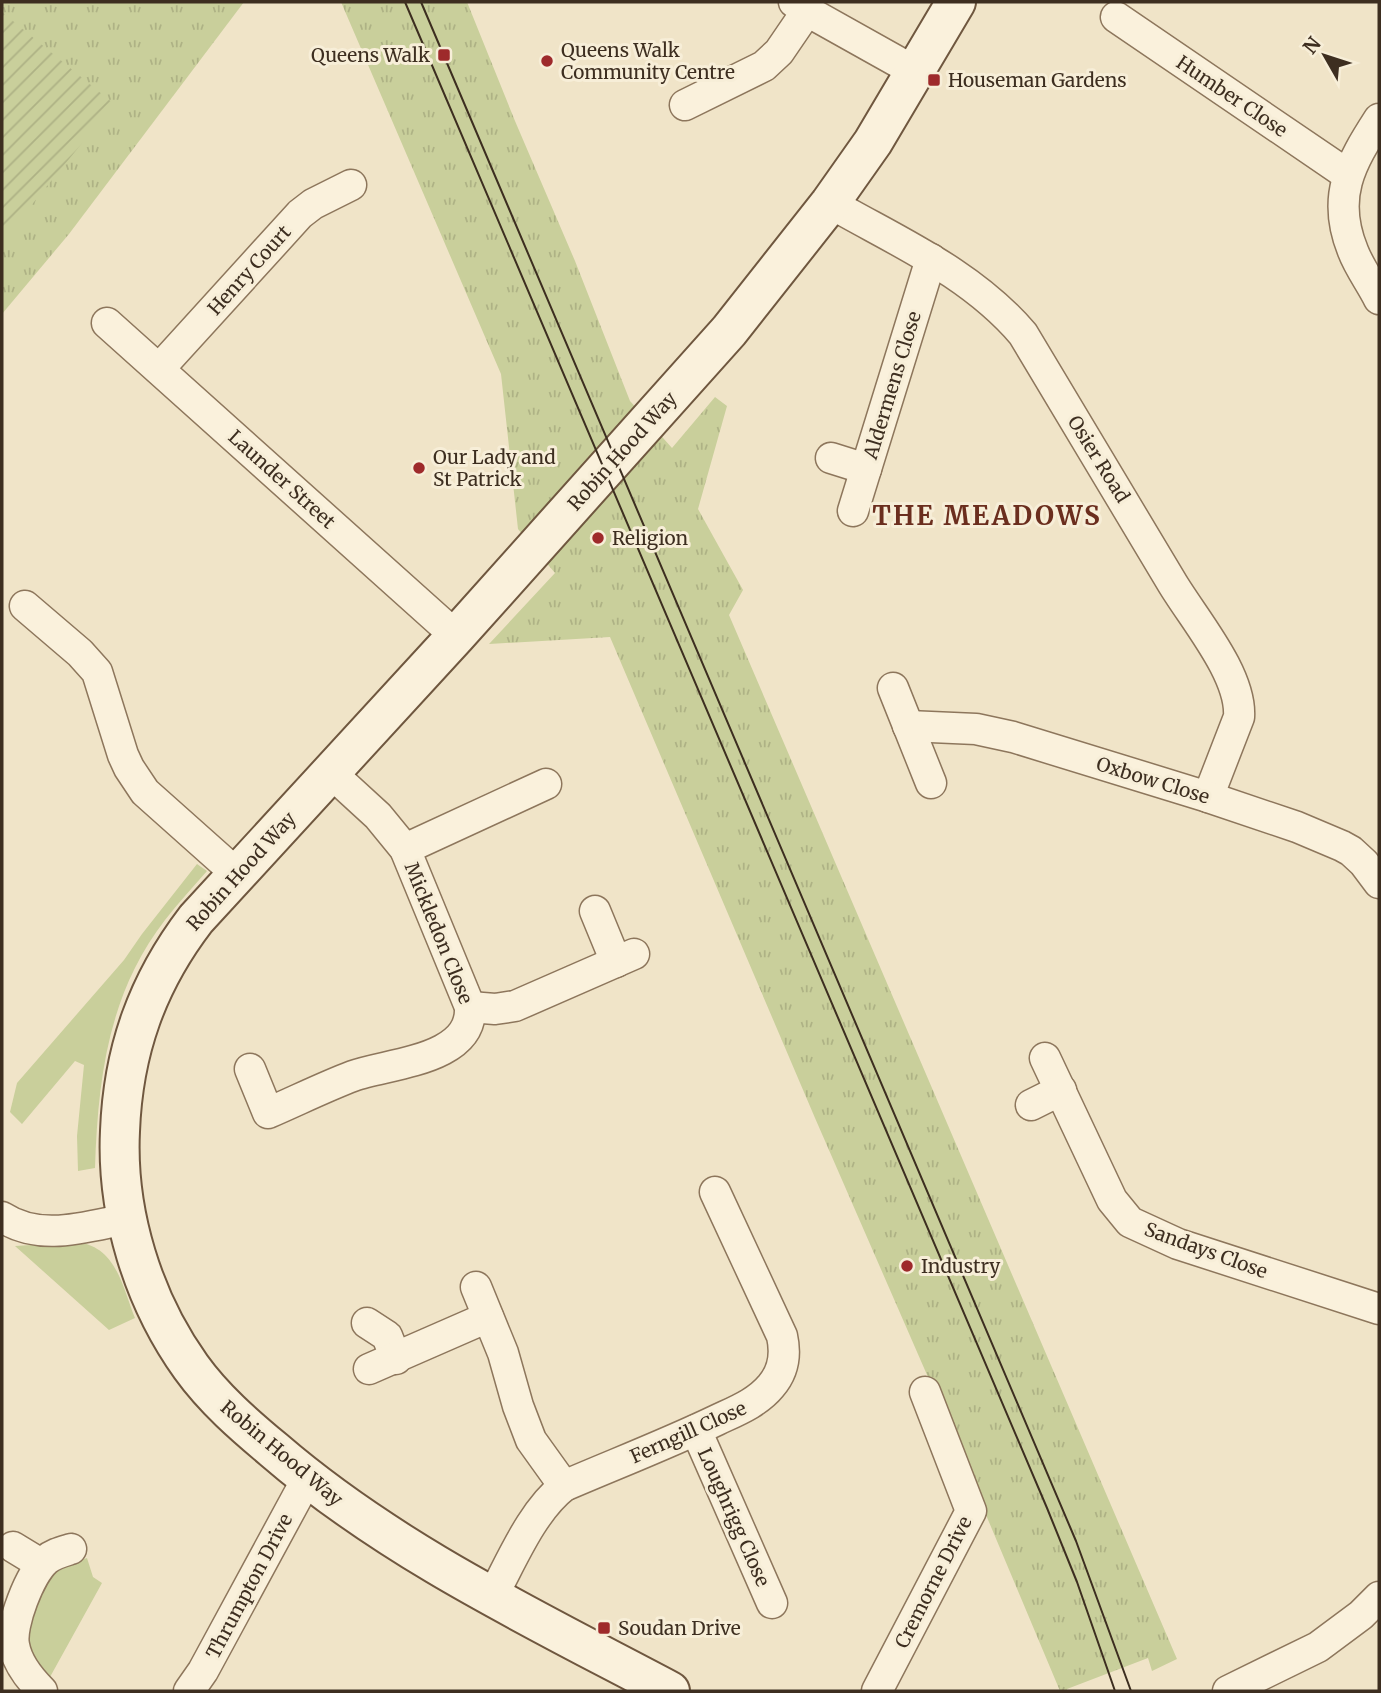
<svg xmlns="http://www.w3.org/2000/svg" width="1381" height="1693" font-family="Merriweather,serif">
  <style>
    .grass { fill: #c9cf9b }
    .park { fill: url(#park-tufts) }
    .garden { fill: url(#garden-furrows) }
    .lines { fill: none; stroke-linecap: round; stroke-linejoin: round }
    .street-casing { stroke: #8d765c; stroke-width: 33 }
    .secondary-casing { stroke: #6f573f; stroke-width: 42 }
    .street { stroke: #faf1dc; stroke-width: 30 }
    .secondary { stroke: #faf1dc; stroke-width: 38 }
    .tram { stroke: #3d2e20; stroke-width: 2 }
    .poi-dot { fill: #9e2a2b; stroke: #f7eed8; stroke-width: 2.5 }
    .labels { text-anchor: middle; stroke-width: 6; stroke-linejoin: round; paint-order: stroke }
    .poi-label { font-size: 19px; fill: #3d2e20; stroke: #f7eed8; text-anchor: start }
    .street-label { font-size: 19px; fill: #3d2e20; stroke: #f7eed8 }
    .district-label { font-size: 26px; font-weight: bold; letter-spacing: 2px; fill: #6b2e1e; stroke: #f7eed8 }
  </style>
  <defs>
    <pattern id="park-tufts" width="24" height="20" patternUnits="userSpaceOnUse" patternTransform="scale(1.75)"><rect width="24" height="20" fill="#c9cf9b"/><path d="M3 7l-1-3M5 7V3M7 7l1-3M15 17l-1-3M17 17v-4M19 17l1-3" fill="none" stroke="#aeb285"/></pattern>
    <pattern id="garden-furrows" width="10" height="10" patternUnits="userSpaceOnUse" patternTransform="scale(1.75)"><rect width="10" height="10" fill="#c9cf9b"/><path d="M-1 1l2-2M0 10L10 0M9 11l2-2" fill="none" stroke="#aeb285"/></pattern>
  </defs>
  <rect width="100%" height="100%" fill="#f0e4c8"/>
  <g class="grass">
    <path d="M197,864l10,7c-14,16 -29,32 -42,49 -57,74 -67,159 -70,248l-17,3 -1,-35 7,-71 -9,-4 -53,63 -12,-12 7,-29 107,-123 18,-26z"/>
    <path d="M78,1242c39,6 44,44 57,76l-26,12 -94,-84z"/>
    <polygon points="87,1558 93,1577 102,1583 50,1677 29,1655 28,1624 44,1586 57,1568"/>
  </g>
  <g class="park">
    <polygon points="2,2 244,2 69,234 2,314"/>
    <polygon points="341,2 467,2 515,121 575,261 630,401 672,448 715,397 727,406 698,509 743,590 729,615 1177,1659 1152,1671 1148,1658 1067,1689 1067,1691 1060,1691 931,1384 815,1118 610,637 489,644 555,573 518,529 501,374"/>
  </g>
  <polygon class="garden" points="2,12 114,104 7,235 2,230"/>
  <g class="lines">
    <defs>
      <g id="street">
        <polyline points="794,2 807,11 916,72"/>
        <polyline points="1116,17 1348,175"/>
        <polyline points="685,105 764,66 779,52 807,11"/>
        <path d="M1379,119c-29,45 -48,78 -26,132 6,16 18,32 26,48"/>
        <path d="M830,203c68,39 141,70 193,131 49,83 99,164 148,247 21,36 71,93 68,136l-31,80"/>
        <polyline points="107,323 456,636"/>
        <polyline points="159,369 300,214 313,204 351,185"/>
        <polyline points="831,458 866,469"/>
        <polyline points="853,511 931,259"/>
        <polyline points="25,606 80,653 97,672 123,755 129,768 145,792 237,874"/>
        <polyline points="893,688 931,783"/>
        <polyline points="908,726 976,729 1013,737 1208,797 1297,827 1342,846 1351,851 1364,863 1379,883"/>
        <polyline points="405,849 546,784"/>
        <polyline points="595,911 616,962"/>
        <polyline points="470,1007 495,1009 515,1006 634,954"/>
        <polyline points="1045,1058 1112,1200 1130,1222 1178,1244 1379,1309"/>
        <path d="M250,1069l18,44c28,-12 56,-26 85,-37 35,-13 120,-15 117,-69l-65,-158 -27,-33 -48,-44"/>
        <polyline points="1031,1105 1061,1090"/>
        <path d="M2,1217c38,25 83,10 124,2"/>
        <polyline points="476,1287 503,1353 518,1406 531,1440 564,1486"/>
        <polyline points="367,1323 387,1336 396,1359"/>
        <polyline points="369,1369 488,1317"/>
        <polyline points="696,1430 772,1603"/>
        <polyline points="13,1547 41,1564"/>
        <path d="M493,1595c19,-35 39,-84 71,-109 51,-22 103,-42 153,-66 19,-9 40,-17 54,-34 13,-15 15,-32 11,-50l-67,-144"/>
        <path d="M42,1691c-12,-12 -25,-28 -28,-46 -4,-20 16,-71 32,-85 7,-6 15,-8 25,-11"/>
        <polyline points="189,1691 203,1671 307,1479"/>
        <polyline points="877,1691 971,1511 925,1392"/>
        <polyline points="1228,1691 1318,1647 1361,1615 1379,1597"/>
      </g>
      <path id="secondary" d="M670,1691c-136,-72 -279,-140 -396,-241 -30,-25 -60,-51 -83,-83 -48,-67 -75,-154 -71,-236 3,-80 27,-148 76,-212l260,-283 273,-305 101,-128 43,-61 83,-140"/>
    </defs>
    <use href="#street" class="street-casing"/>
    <use href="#secondary" class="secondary-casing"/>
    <use href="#street" class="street"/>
    <use href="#secondary" class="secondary"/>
    <g class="tram">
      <polyline points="405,2 1047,1508 1077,1582 1115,1691"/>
      <polyline points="421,2 1076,1541 1131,1691"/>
    </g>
  </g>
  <g class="poi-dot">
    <rect x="437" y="48" width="14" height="14" rx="3.5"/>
    <circle cx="547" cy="61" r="7"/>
    <rect x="927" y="73" width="14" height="14" rx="3.5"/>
    <circle cx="419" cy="468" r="7"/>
    <circle cx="598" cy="538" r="7"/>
    <circle cx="907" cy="1266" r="7"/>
    <rect x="597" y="1621" width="14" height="14" rx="3.5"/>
  </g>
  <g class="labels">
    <g class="poi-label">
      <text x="561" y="57">Queens Walk<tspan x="561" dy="22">Community Centre</tspan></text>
      <text x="430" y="62" text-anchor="end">Queens Walk</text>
      <text x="948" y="87">Houseman Gardens</text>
      <text x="433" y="464">Our Lady and<tspan x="433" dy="22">St Patrick</tspan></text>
      <text x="612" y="545">Religion</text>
      <text x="921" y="1273">Industry</text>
      <text x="618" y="1635">Soudan Drive</text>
    </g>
    <g class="street-label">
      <text transform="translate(1232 96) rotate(34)" y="7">Humber Close</text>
      <text transform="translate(249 270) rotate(-48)" y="7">Henry Court</text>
      <text transform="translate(892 385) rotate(-73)" y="7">Aldermens Close</text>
      <text transform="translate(622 451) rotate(-48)" y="7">Robin Hood Way</text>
      <text transform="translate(1099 459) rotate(58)" y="7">Osier Road</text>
      <text transform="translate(282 479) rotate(42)" y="7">Launder Street</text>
      <text transform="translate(1153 780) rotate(17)" y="7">Oxbow Close</text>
      <text transform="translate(241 871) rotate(-48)" y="7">Robin Hood Way</text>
      <text transform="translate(439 933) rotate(68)" y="7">Mickledon Close</text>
      <text transform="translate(1206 1250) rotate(20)" y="7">Sandays Close</text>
      <text transform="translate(688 1432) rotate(-24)" y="7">Ferngill Close</text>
      <text transform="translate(282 1453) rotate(40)" y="7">Robin Hood Way</text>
      <text transform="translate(734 1517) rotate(66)" y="7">Loughrigg Close</text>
      <text transform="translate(933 1582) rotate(-63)" y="7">Cremorne Drive</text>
      <text transform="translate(249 1586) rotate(-62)" y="7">Thrumpton Drive</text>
    </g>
    <g class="district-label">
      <text x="987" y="525">THE MEADOWS</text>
    </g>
  </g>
  <rect width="1381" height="1693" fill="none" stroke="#3d2e20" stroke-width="7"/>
  <g transform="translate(1325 56) rotate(309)" stroke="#f7eed8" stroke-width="5" paint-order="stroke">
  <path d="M0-5L12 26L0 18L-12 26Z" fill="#3d2e20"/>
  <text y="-10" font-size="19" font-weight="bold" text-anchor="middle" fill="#3d2e20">N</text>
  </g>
</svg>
